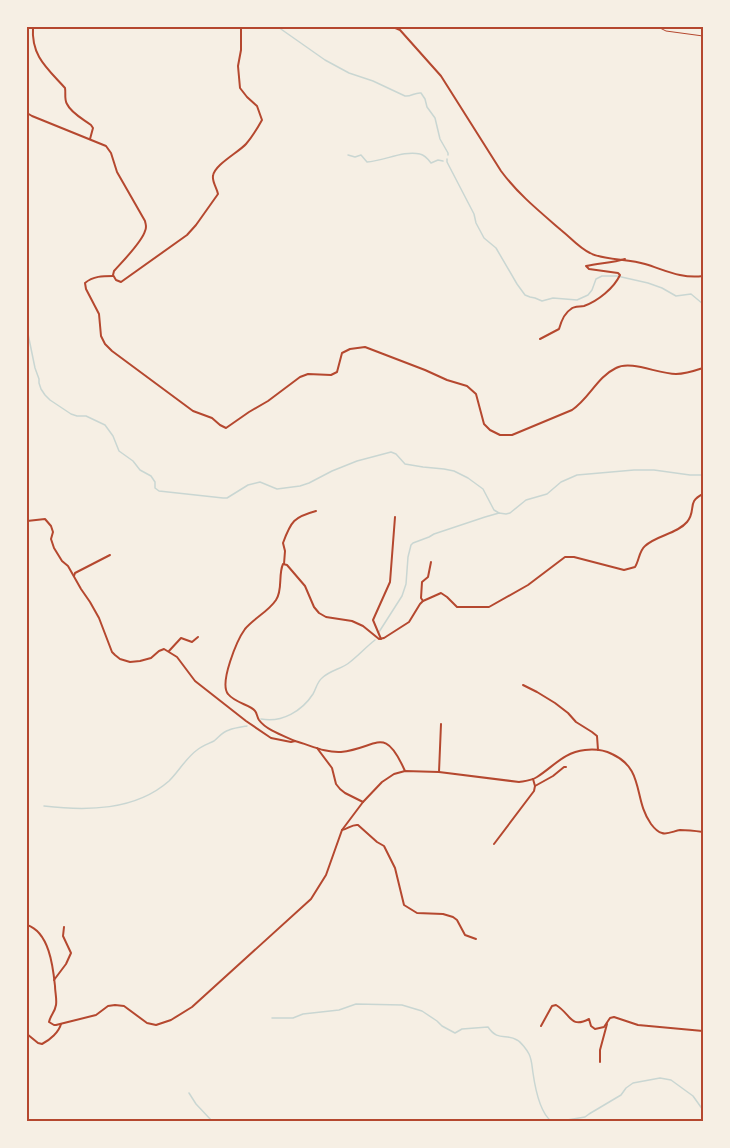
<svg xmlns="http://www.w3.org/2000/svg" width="730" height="1148" font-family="Helvetica,sans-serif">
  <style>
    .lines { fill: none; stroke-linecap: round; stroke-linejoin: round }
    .stream { stroke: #c9d6d2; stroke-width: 1.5 }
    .path { stroke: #b5482f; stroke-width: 1 }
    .minor { stroke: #b5482f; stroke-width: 2 }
    .tertiary { stroke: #b5482f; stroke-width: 2 }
    .neatline { fill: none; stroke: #b5482f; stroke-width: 2 }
  </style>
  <rect width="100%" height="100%" fill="#f6efe4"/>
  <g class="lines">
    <g class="stream">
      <path d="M278,27l47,33 24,13 24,8 32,15c6,1 10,-4 16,-3l4,6 2,8 8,11 5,21 8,14v2"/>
      <path d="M348,155l7,2 6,-2 6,7c17,-1 37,-12 53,-8 5,1 8,5 11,9l7,-3 5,1"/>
      <polyline points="447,159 447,162 474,214 476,223 484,238 496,248 517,284 525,295 530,297 535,298 542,301 553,298 577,300 588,295 592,290 596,279 602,276 617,276 648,283 662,288 676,296 691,294 703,304"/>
      <polyline points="27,329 35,368 39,379 39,383 41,389 45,395 50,400 71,414 77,416 86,416 105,425 113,436 119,451 133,461 140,470 151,476 155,482 155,488 159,491 223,498 227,498 248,485 260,482 277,489 300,486 309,483 332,471 357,461 391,452 396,454 405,464 423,467 444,469 454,471 468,478 483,489 494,510 499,513"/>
      <polyline points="379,632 402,596 406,584 408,557 411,545 413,543 429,537 434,534 485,517 499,513 506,514 510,513 526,500 547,494 561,482 577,475 634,470 654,470 690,475 703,475"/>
      <path d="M261,719c21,4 41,-8 52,-25 3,-5 4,-12 9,-16 8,-8 20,-9 28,-16 9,-7 16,-15 25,-22"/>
      <path d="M44,806c42,5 91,5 125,-25 10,-10 17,-23 28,-31 5,-4 11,-6 17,-9 5,-4 8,-9 15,-11 5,-2 12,-3 18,-4"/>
      <path d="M272,1018h21l10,-4 36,-4 17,-6 46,1 20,6 15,10 5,5 13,7 7,-4 26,-2c10,15 18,6 29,13 4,2 10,10 12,14 3,6 3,13 4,19 2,14 7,39 18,48"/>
      <polyline points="189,1093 196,1104 212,1121"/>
      <polyline points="561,1121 585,1117 589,1114 621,1095 626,1088 633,1083 660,1078 671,1080 693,1096 703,1110"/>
    </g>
    <polyline class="path" points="658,27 666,31 703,36"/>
    <g class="minor">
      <path d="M33,27c-2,29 14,41 32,61 1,5 -1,11 2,16 4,9 16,15 24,21l2,3 -3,11"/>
      <path d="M113,276c-10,0 -20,0 -28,7l1,6 13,25 2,22 4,8 7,7 81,60 19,7 8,7 6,3 23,-16 19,-11 32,-24 8,-3 23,1 6,-3 5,-19 8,-4 15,-2 60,23 22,10 20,6 9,8 8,30 6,6 10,5h12l60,-25c17,-11 25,-33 44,-42 15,-8 42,6 60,6 9,0 18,-3 27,-6"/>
      <path d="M540,339l19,-10c2,-7 5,-16 12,-20 3,-3 9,-2 13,-3 14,-5 30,-18 36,-31l-2,-2 -29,-4 -3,-3c12,-3 26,-3 39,-7"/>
      <path d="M27,521l18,-2 6,7 2,6 -2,7 3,9 8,13 6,5 13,23 9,13 9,16 13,34 3,3 5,4 10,3 10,-1 11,-3 8,-7 5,-2 13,8 18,24 51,40 25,17 20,4 4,-1c15,4 30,12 46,11 37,-4 43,-28 64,19"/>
      <path d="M284,564l1,-13 -2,-8c8,-22 11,-26 33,-32"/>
      <polyline points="74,576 75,573 110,555"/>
      <polyline points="423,601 421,598 422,582 428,577 431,562"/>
      <polyline points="381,639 373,620 390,582 395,517"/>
      <polyline points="169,651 181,638 192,642 198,637"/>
      <polyline points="523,685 537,692 555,703 568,713 576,722 592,732 597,736 598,750"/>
      <path d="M295,741c-11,-5 -29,-11 -36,-21 -2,-3 -2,-7 -4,-9 -4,-6 -20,-8 -27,-17 -9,-11 9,-54 17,-65 9,-11 23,-17 31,-29 7,-10 2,-25 7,-36l4,1 18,21 9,21 5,6 7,4 26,4 11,5 16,13 5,-1 25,-16 11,-18 3,-3 18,-8 6,4 10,10h32l39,-22 37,-28h9l50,13 11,-3c4,-6 4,-16 10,-21 12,-11 32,-12 42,-24 10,-12 -1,-20 16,-28"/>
      <polyline points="317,748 332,768 336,784 340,789 345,793 363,802"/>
      <polyline points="439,772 441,724"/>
      <polyline points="535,786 553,776 564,767 566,767"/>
      <path d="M342,830c6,-1 10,-6 16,-5l19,17 7,4 11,22 9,37 13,8 26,1 10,3 4,3 8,15 11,4"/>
      <polyline points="494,844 534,791 535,786 533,779"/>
      <polyline points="54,980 66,964 71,953 63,936 64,927"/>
      <path d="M541,1026l11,-20 4,-1c15,9 14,24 33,14l2,7 4,3 9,-2 6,-9 4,-1 24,8 65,6"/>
      <path d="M27,1034l11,9 4,1c8,-4 17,-12 19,-20"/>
      <polyline points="600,1062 600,1050 607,1024"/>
    </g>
    <g class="tertiary">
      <path d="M393,27l7,3 41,46 60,95c17,23 38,40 60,59 9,7 18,18 29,23 12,7 39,6 55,11 20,6 36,15 58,12"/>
      <path d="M27,113l5,3 74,30 5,7 6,19 28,49c1,5 2,6 0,10 -3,11 -23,31 -31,40l-1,4 3,5 5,2 66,-47 9,-10 22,-31c-1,-6 -6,-12 -5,-18 1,-11 26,-24 33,-32 7,-8 11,-15 16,-24l-5,-14 -10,-9 -7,-9 -2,-22 3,-16v-23"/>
      <path d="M27,925c22,7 26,41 28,61 0,6 2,13 1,19 -1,7 -6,11 -7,17l5,3h2l40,-10 12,-9 7,-1 9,1 23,17 9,2 15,-5 21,-13 119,-108 15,-24 16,-45 21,-28 19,-20 12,-8 11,-3 34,1 80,10c6,-1 12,-1 18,-5 16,-10 27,-25 48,-27 9,-1 19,0 27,4 33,15 21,45 39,70 3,4 6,8 11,9 5,2 12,-2 18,-3 7,0 16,1 23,2"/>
    </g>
  </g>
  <rect width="730" height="1148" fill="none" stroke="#f6efe4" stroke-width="57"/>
  <rect x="28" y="28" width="674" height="1092" class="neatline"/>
</svg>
